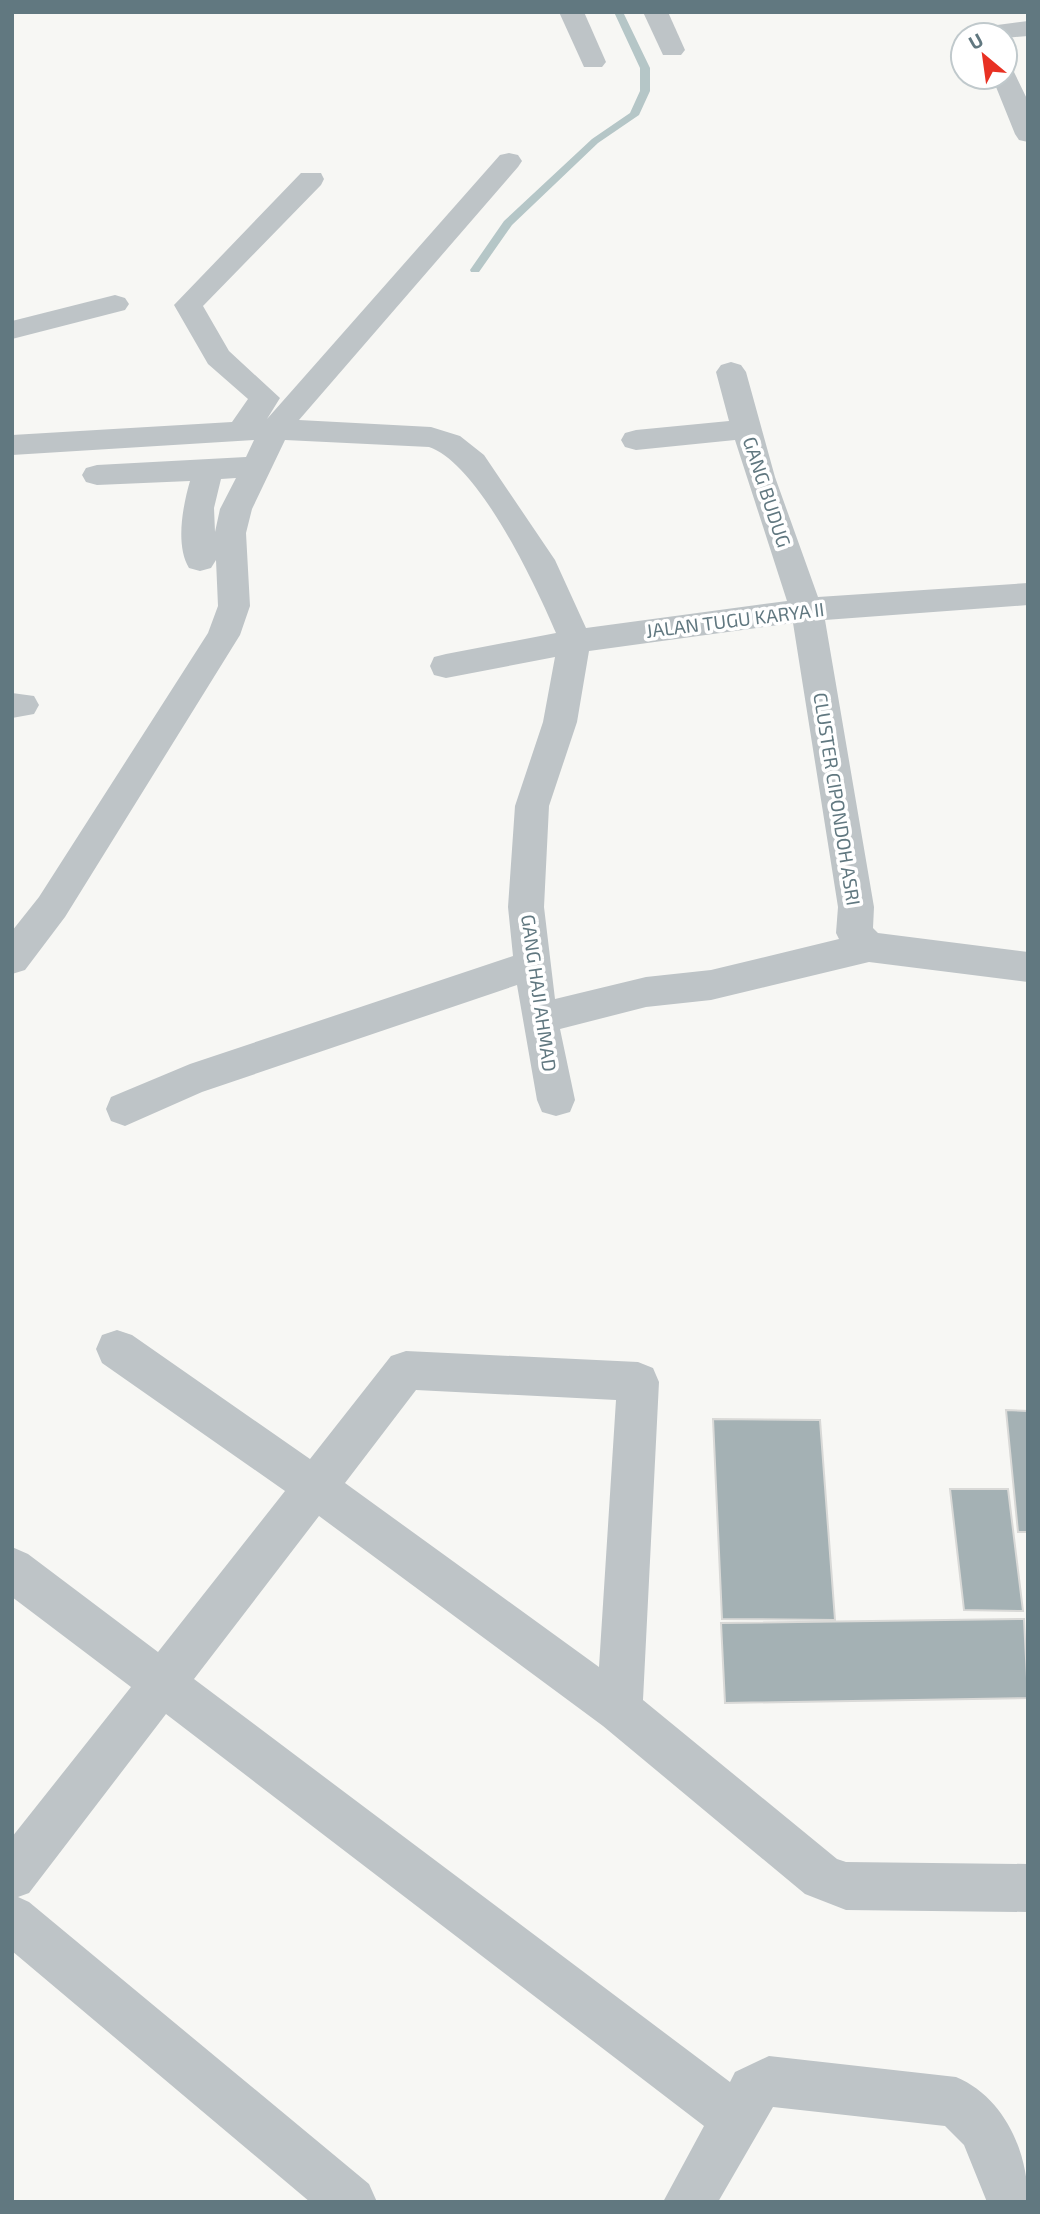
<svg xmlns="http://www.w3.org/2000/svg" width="1040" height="2214" font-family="'Exo 2',sans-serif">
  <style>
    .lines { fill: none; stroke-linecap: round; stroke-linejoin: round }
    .stream { fill: #b5c6c7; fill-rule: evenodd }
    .building { fill: #a4b1b4; stroke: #d9d9d7; stroke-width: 2 }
    .minor { fill: #bec4c7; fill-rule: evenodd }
    .labels { text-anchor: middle; stroke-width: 7; stroke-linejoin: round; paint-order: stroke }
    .street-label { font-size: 19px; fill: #617880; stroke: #fff }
  </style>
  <rect width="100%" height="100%" fill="#f7f7f4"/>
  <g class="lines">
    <polygon class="stream" points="614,12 623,12 650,68 650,91 639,115 598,143 512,225 479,272 471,272 470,270 504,221 592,139 630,113 640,91 640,68"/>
  </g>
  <g class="building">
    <polygon points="1006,1410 1028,1411 1028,1532 1018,1532"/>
    <polygon points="713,1419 820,1420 835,1620 722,1619"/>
    <polygon points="950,1489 1008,1489 1023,1611 964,1610"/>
    <polygon points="1024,1619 1028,1698 725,1703 721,1623"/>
  </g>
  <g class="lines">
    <g class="minor">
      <polygon points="559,12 584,12 606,62 602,67 584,67"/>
      <polygon points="643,12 668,12 685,50 681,55 663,55"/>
      <polygon points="1028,21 1028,36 1005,38 1005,35 981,35 978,32 982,27"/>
      <polygon points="1005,69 1014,72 1028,101 1028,142 1019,140 1015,134 992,77 1005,77"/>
      <path d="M509,153l9,2 4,6 -4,6 -219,253 132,7 29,9 24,19 71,105 31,68 201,-27 -52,-161 -99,10 -11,-3 -4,-7 4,-7 11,-3 93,-9 -13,-49 5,-7 10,-3 10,3 5,7 29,105 43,120 210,-14v22l-203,15 49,287 -1,21 5,5 150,19v30l-159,-20 -158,38 -65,7 -86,22 15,71 -5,12 -14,4 -14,-4 -5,-12 -20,-115 -315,107 -77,34 -14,-5 -5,-12 5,-12 79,-33 323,-108 -5,-49 7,-101 28,-84 12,-65 -109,21 -12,-3 -4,-9 4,-9 12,-3 110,-21c-20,-47 -77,-169 -127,-186l-144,-7 -33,69 -6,24 4,73 -10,29 -175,282 -40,53 -13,4v-43l27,-34 169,-264 10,-27 -2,-46 -5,8 -11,3 -11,-3c-14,-23 -6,-63 1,-87l-93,4 -11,-3 -4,-7 4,-7 11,-3 149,-8 8,-17 -242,15v-20l220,-13 16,-23 -40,-35 -34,-59 127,-132h20l3,6 -3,6 -118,121 26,45 51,47 -13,21 233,-264zM236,478l-16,31 -5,23 -1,-24 7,-29zM793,623l45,284 -2,26 3,6 -128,31 -65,7 -91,22 -11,-92 5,-101 28,-84 12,-71z"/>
      <polygon points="115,295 125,298 129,304 125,310 12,339 12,321"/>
      <polygon points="12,693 34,696 39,705 34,714 12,718"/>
      <path d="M117,1330l15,5 178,124 81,-103 15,-5 232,11 15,6 6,14 -16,318 194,159 9,3 182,2v48l-182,-2 -41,-16 -202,-168 -284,-210 -125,163 536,403 5,-10 34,-16 187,21c48,20 72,74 72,125h-41l-23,-57 -19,-19 -172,-19 -55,95h-55l41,-76 -538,-412 -137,179 -11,4 11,5 340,282 8,18h-67l-298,-251v-114l119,-150 -119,-90v-50l16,7 130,98 127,-161 -183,-128 -6,-14 6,-14zM416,1390l200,10 -17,267 -254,-184z"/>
    </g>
  </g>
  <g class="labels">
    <g class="street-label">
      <text transform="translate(767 492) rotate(72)" y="7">GANG BUDUG</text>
      <text transform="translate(735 620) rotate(-7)" y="7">JALAN TUGU KARYA II</text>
      <text transform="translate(837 799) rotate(81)" y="7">CLUSTER CIPONDOH ASRI</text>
      <text transform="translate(539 993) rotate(82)" y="7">GANG HAJI AHMAD</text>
    </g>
  </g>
  <rect width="1040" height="2214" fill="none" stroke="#617880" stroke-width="28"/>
  <g transform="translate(984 56) rotate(331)"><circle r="33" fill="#ffffff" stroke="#c0c9cc" stroke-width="2"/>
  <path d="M0-5L12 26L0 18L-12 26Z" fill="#e83123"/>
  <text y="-10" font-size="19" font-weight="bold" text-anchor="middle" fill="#617880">U</text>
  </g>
</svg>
